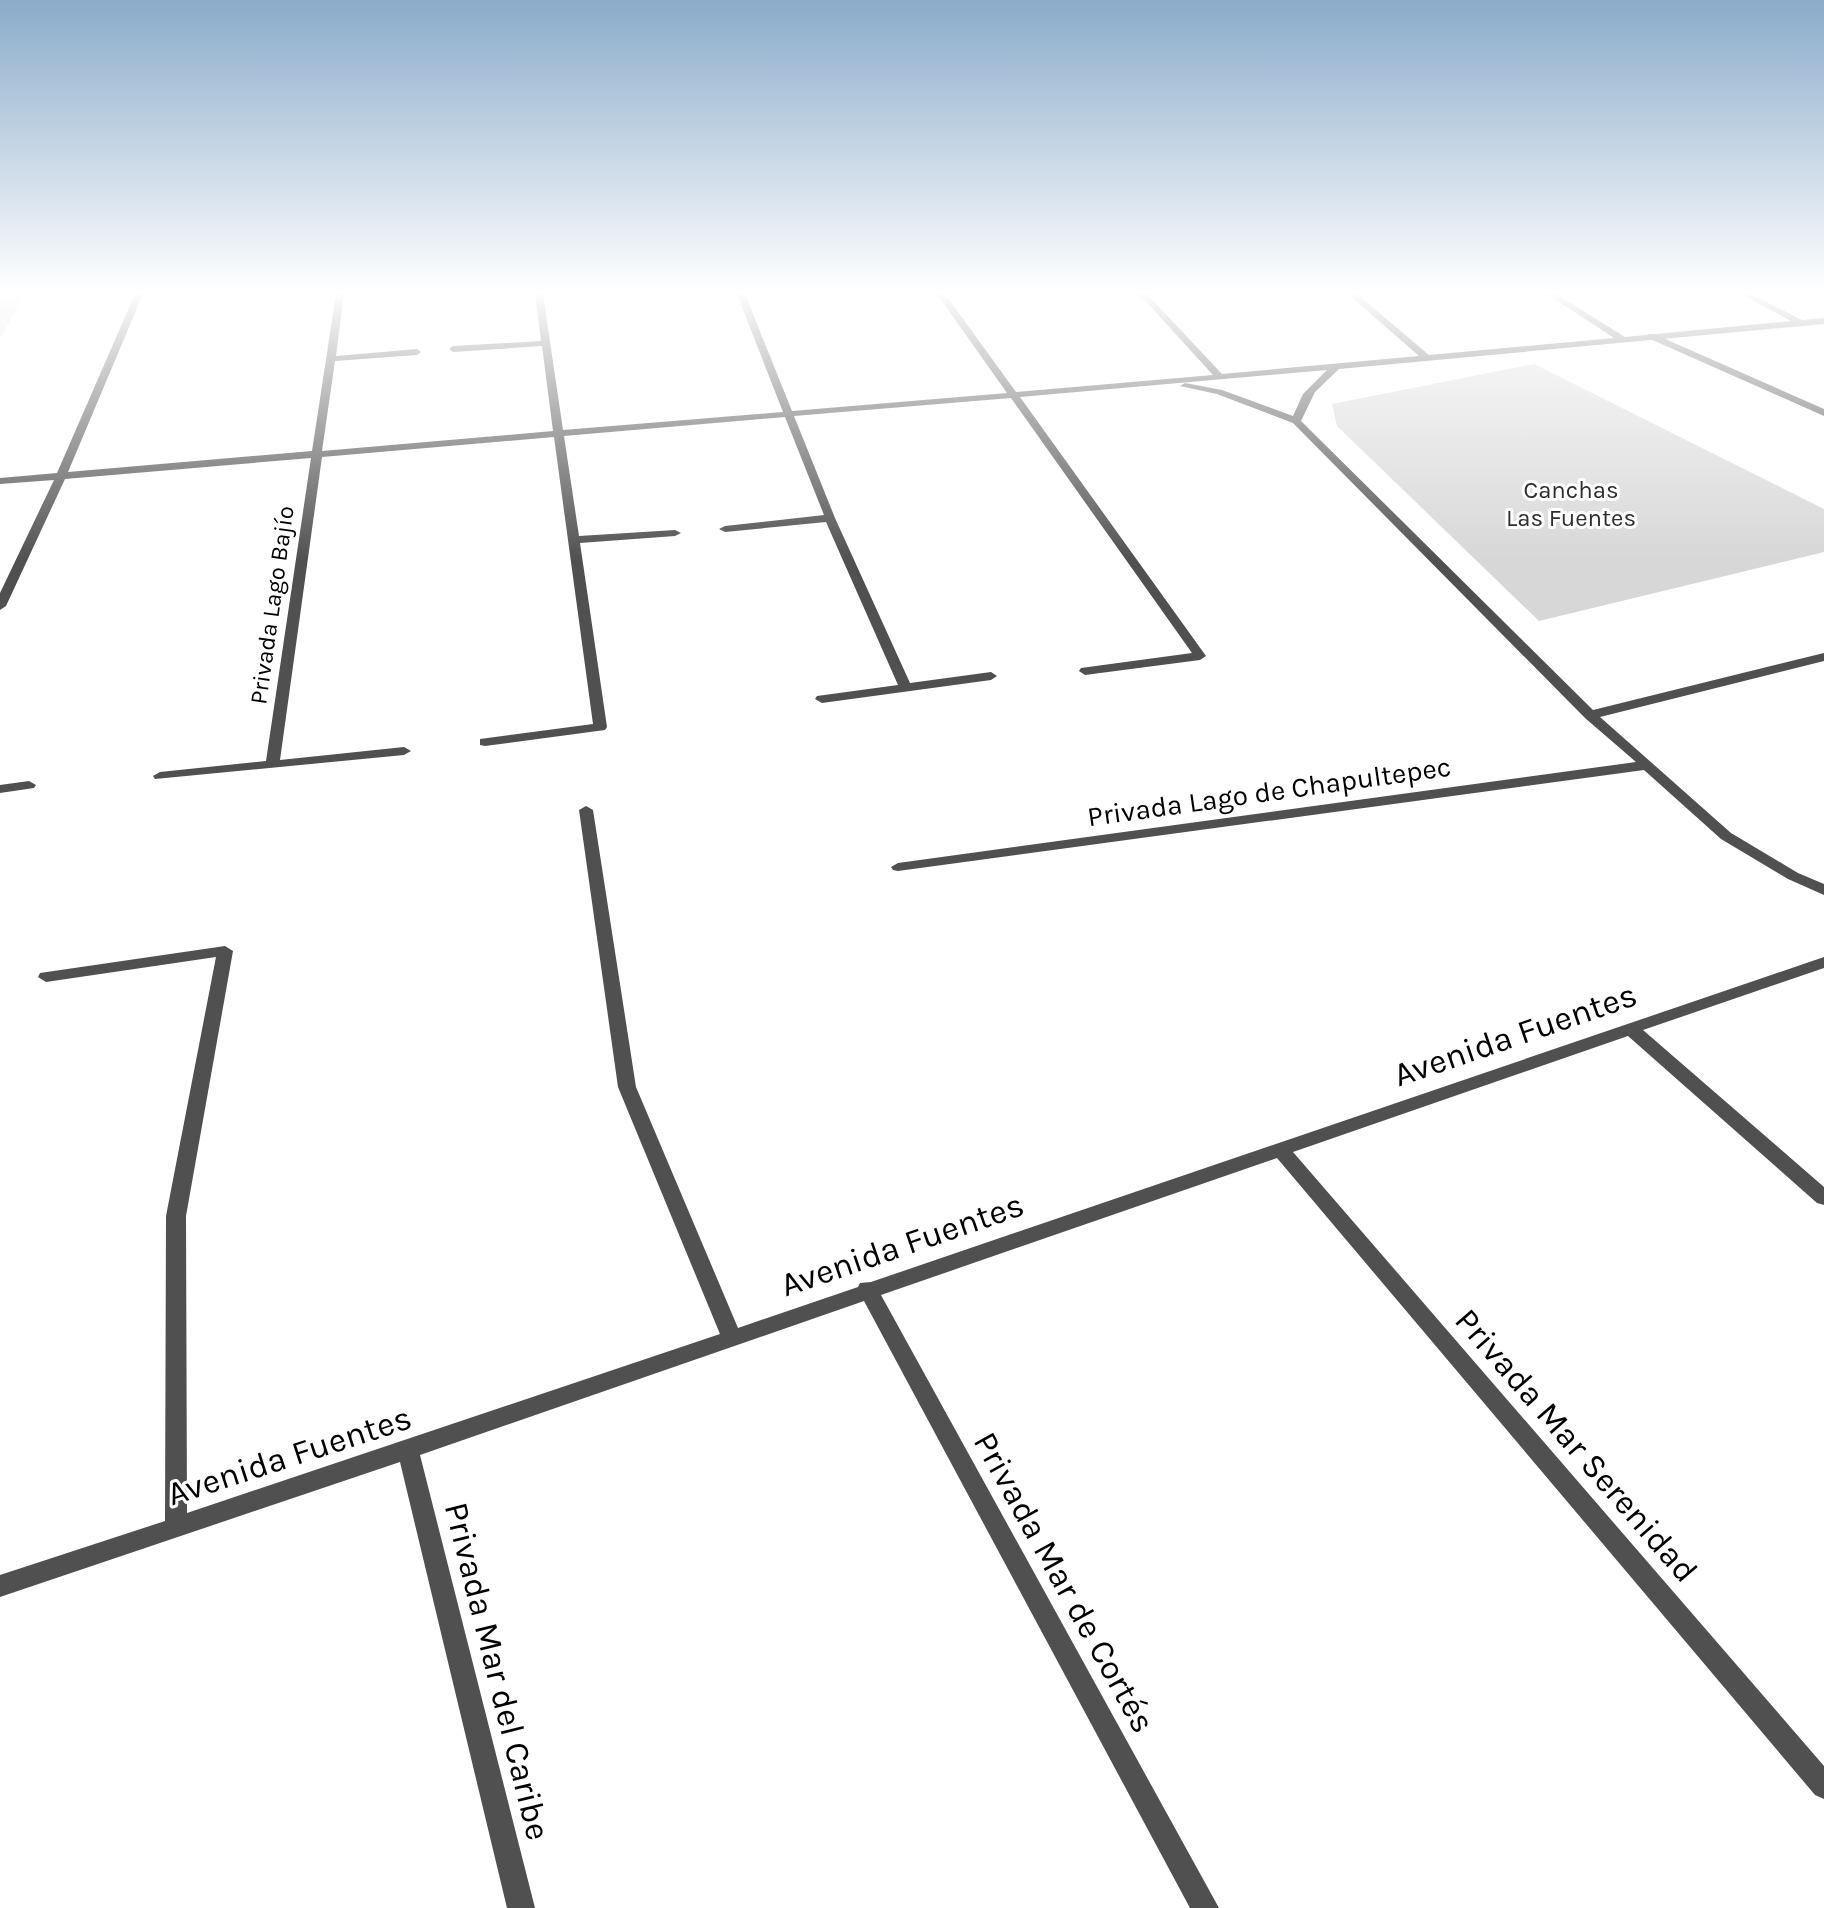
<svg xmlns="http://www.w3.org/2000/svg" width="1824" height="1908" font-family="Karla,sans-serif">
  <style>
    .green { fill: #d7d7d7 }
    .lines { fill: none; stroke-linecap: round; stroke-linejoin: round }
    .lane { fill: #505050; fill-rule: evenodd }
    .street { fill: #505050; fill-rule: evenodd }
    .labels { text-anchor: middle; stroke-width: 6; stroke-linejoin: round; paint-order: stroke }
    .far-park-label { font-size: 24px; fill: #2e2e2e; stroke: #fff }
    .far-street-label { font-size: 24px; fill: #000; stroke: #fff }
    .street-label { font-size: 28px; fill: #000; stroke: #fff }
    .near-street-label { font-size: 34px; fill: #000; stroke: #fff }
  </style>
  <rect width="100%" height="100%" fill="#fff"/>
  <g class="green">
    <polygon points="0,294 26,294 0,338"/>
    <polygon points="1534,364 1824,509 1824,552 1539,621 1337,426 1332,404"/>
  </g>
  <g class="lines">
    <polygon class="lane" points="1648,334 1654,334 1824,409 1824,416 1648,338"/>
    <g class="street">
      <polygon points="135,294 143,294 68,472 312,451 336,294 344,294 336,356 417,349 421,352 417,355 335,361 322,451 553,431 542,346 453,352 449,349 453,346 541,341 535,294 543,294 563,430 783,412 737,294 745,294 792,411 1007,393 937,294 945,294 1016,392 1213,375 1139,294 1147,294 1222,374 1419,356 1348,294 1357,294 1429,355 1614,338 1547,294 1556,294 1625,337 1791,321 1741,294 1751,294 1802,320 1824,318 1824,324 1339,369 1315,392 1301,421 1593,710 1824,653 1824,661 1600,717 1731,833 1798,873 1824,884 1824,895 1788,879 1721,839 1644,770 898,871 893,870 891,867 898,863 1636,762 1585,718 1293,423 1217,394 1180,386 1185,383 1222,390 1293,416 1303,394 1327,370 1020,397 1206,656 1200,660 1085,675 1079,671 1081,668 1192,653 1011,398 794,416 835,518 910,683 991,672 997,676 991,680 822,703 815,699 817,696 898,685 826,522 725,532 719,529 725,526 824,515 785,417 564,436 579,536 675,530 681,533 675,536 580,543 607,727 605,730 485,746 480,745 480,739 593,724 554,437 322,457 280,760 404,747 411,751 404,755 155,779 153,776 160,772 266,761 311,458 65,479 6,606 0,610 0,593 54,480 0,484 0,478 57,473"/>
      <polygon points="29,781 36,785 34,788 0,793 0,785"/>
      <polygon points="586,806 593,810 636,1087 738,1328 858,1287 860,1283 871,1282 1824,957 1824,968 1643,1030 1824,1187 1824,1205 1817,1203 1628,1036 1293,1152 1824,1766 1824,1799 1815,1795 1277,1158 881,1295 1219,1908 1190,1908 864,1301 420,1455 535,1908 507,1908 400,1462 0,1597 0,1575 165,1521 166,1216 216,957 46,982 38,977 40,973 225,946 233,951 186,1216 187,1513 720,1334 618,1087 579,810"/>
    </g>
  </g>
  <linearGradient id="sky" x2="0" y2="1"><stop stop-color="#8aabca"/><stop offset="0.52" stop-color="#fff"/><stop offset="1" stop-color="#fff" stop-opacity="0"/></linearGradient>
  <rect width="1824" height="561" fill="url(#sky)"/>
  <g class="labels">
    <g class="far-park-label">
      <text x="1571" y="498">Canchas<tspan x="1571" dy="28">Las Fuentes</tspan></text>
    </g>
    <g class="far-street-label">
      <text transform="translate(272 605) rotate(-82)" y="8">Privada Lago Bajío</text>
    </g>
    <g class="street-label">
      <text transform="translate(1269 791) rotate(-8)" y="10">Privada Lago de Chapultepec</text>
    </g>
    <g class="near-street-label">
      <text transform="translate(1515 1034) rotate(-19)" y="12">Avenida Fuentes</text>
      <text transform="translate(902 1244) rotate(-19)" y="12">Avenida Fuentes</text>
      <text transform="translate(1577 1445) rotate(49)" y="12">Privada Mar Serenidad</text>
      <text transform="translate(289 1455) rotate(-18)" y="12">Avenida Fuentes</text>
      <text transform="translate(1065 1582) rotate(61)" y="12">Privada Mar de Cortés</text>
      <text transform="translate(498 1671) rotate(76)" y="12">Privada Mar del Caribe</text>
    </g>
  </g>
</svg>
